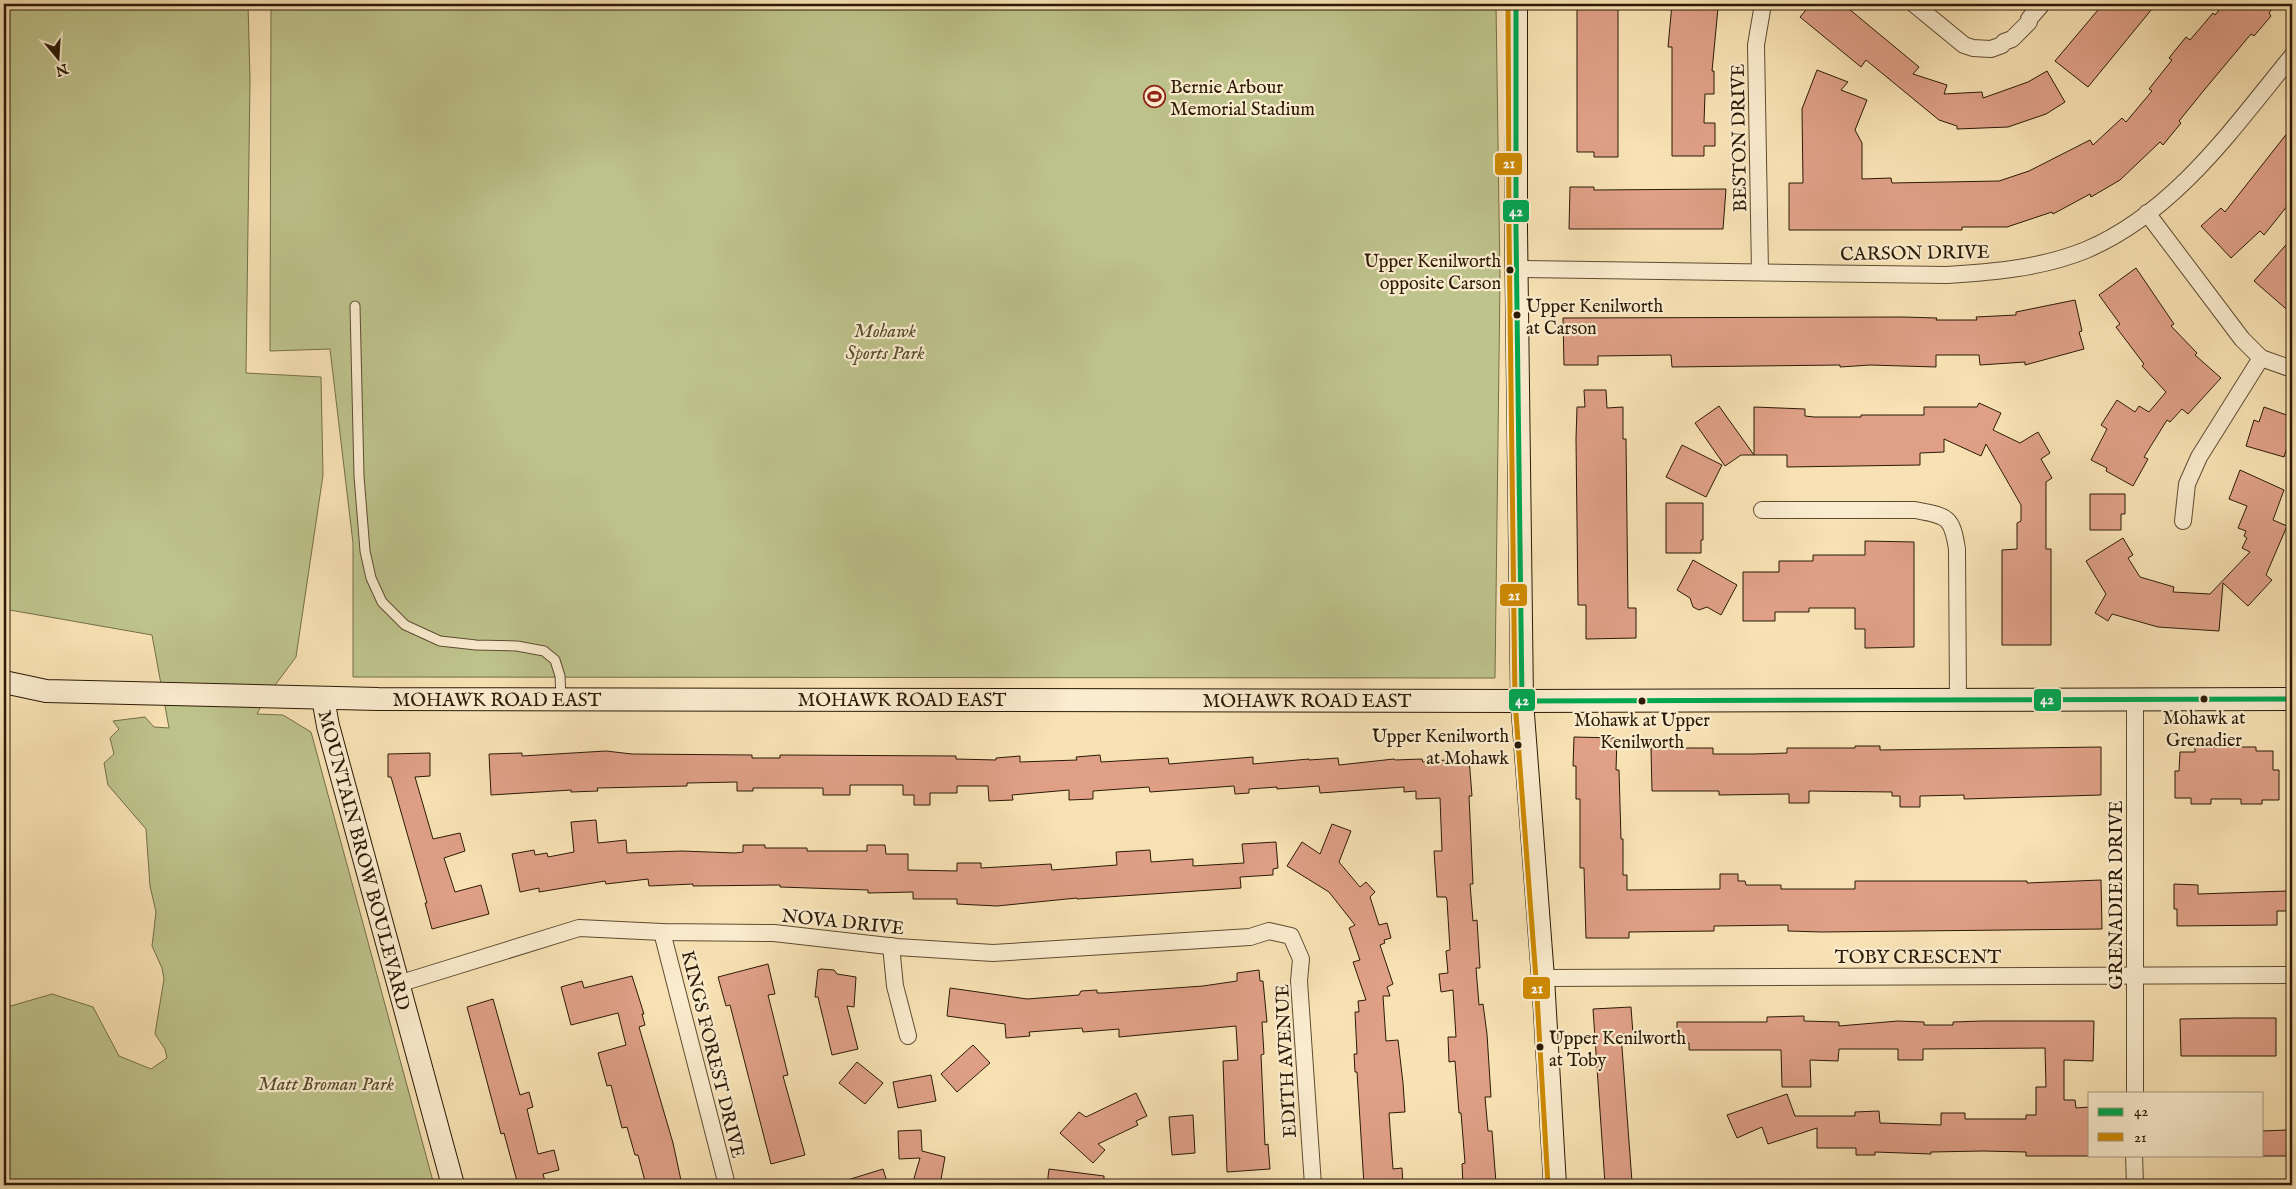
<svg xmlns="http://www.w3.org/2000/svg" width="2296" height="1189" font-family="'IM FELL English',serif">
  <style>
    .green { fill: #bec38c; stroke: #746e49 }
    .building { fill: #dfa087; stroke: #2b1a06 }
    .lines { fill: none; stroke-linecap: round; stroke-linejoin: round }
    .lane-casing { stroke: #5e4c32; stroke-width: 11 }
    .street-casing { stroke: #5e4c32; stroke-width: 18 }
    .secondary-casing { stroke: #2b1a06; stroke-width: 24 }
    .lane { stroke: #faecce; stroke-width: 9 }
    .street { stroke: #faecce; stroke-width: 16 }
    .secondary { stroke: #faecce; stroke-width: 22 }
    .bus-1-casing { stroke: #faecce; stroke-width: 9 }
    .bus-2-casing { stroke: #faecce; stroke-width: 9 }
    .bus-1 { stroke: #00a651; stroke-width: 5 }
    .bus-2 { stroke: #ce8a01; stroke-width: 5 }
    .bus-dot { fill: #2b1a06; stroke: #faecce; stroke-width: 2 }
    .labels { text-anchor: middle; stroke-width: 4.5; stroke-linejoin: round; paint-order: stroke }
    .bus-label { font-size: 18px; fill: #2b1a06; stroke: #faecce; text-anchor: end }
    .poi-label { font-size: 19px; fill: #2b1a06; stroke: #faecce; text-anchor: start }
    .street-label { font-size: 19px; fill: #2b1a06; stroke: #faecce }
    .park-label { font-size: 19px; font-style: italic; fill: #574d2e; stroke: #faecce }
    .line-badge { stroke: #faecce; stroke-width: 2 }
    .badge-label { font-size: 14px; text-anchor: middle; font-weight: bold; fill: #fff }
  </style>
  <rect width="100%" height="100%" fill="#f8e2b4"/>
  <filter id="stains"><feTurbulence type="fractalNoise" baseFrequency=".004" numOctaves="4"/><feColorMatrix values="0 0 0 0 .2 0 0 0 0 .09 0 0 0 0 .02 0 0 0 .5 -.17"/></filter>
  <radialGradient id="worn" r=".72"><stop offset=".6" stop-color="#630" stop-opacity="0"/><stop offset="1" stop-color="#630" stop-opacity=".3"/></radialGradient>
  <g class="green">
    <polygon points="4,4 248,4 250,80 246,373 321,377 323,475 296,657 264,700 257,714 283,715 311,732 434,1185 4,1185 4,1008 52,994 93,1007 119,1056 151,1069 167,1058 165,1049 155,1034 164,979 162,968 152,946 156,912 150,886 146,829 108,785 104,763 114,754 110,738 119,729 113,721 145,717 154,727 169,728 152,635 4,609"/>
    <polygon points="271,4 1496,4 1500,280 1495,678 353,677 353,543 330,349 270,351"/>
  </g>
  <g class="building">
    <polygon points="1577,4 1618,4 1618,157 1594,157 1594,152 1577,152"/>
    <polygon points="1672,4 1718,8 1712,71 1714,71 1714,94 1705,94 1704,123 1715,123 1715,146 1704,146 1704,156 1672,156 1672,47 1668,47"/>
    <polygon points="1811,4 1843,4 1919,67 1913,74 1947,85 1944,94 1982,92 1983,98 2028,82 2047,71 2065,102 2046,114 2008,127 1957,129 1957,126 1939,120 1866,60 1861,67 1800,17"/>
    <polygon points="2103,4 2156,4 2088,87 2055,61"/>
    <polygon points="2224,4 2276,4 2269,13 2271,16 2254,36 2251,34 2205,89 2179,121 2181,123 2163,145 2160,142 2120,180 2091,197 2090,194 2053,214 2052,212 2007,227 1962,227 1962,230 1789,230 1789,183 1803,183 1802,109 1817,70 1848,82 1841,90 1867,100 1855,130 1862,143 1862,179 1891,178 1892,183 1999,181 2029,171 2090,140 2093,145 2122,118 2126,122 2152,91 2149,89 2172,60 2169,58 2186,37 2190,40 2213,13 2215,15"/>
    <polygon points="2292,127 2292,200 2264,235 2260,231 2231,258 2201,226 2221,208 2225,212"/>
    <polygon points="1570,187 1594,187 1594,190 1726,189 1723,229 1569,229"/>
    <polygon points="2292,238 2292,314 2254,281"/>
    <polygon points="2136,268 2174,324 2171,326 2197,353 2195,355 2221,378 2188,414 2182,409 2170,422 2167,420 2144,457 2148,459 2133,486 2106,471 2107,468 2091,460 2107,429 2101,425 2117,400 2135,412 2139,406 2149,412 2166,392 2142,366 2144,364 2116,327 2120,324 2099,295"/>
    <polygon points="2075,300 2082,331 2079,332 2084,349 2025,365 2025,362 1980,365 1979,355 1936,355 1936,367 1870,365 1840,367 1840,365 1672,367 1671,355 1598,356 1598,365 1564,365 1563,318 1903,317 1937,318 1936,320 1977,320 1976,317 2016,315 2016,312"/>
    <polygon points="1584,390 1606,390 1607,408 1623,407 1623,439 1626,439 1628,608 1636,608 1636,638 1586,639 1586,605 1578,605 1576,439 1577,407 1585,407"/>
    <polygon points="1979,403 2001,413 1993,430 2020,443 2038,432 2050,453 2041,459 2052,478 2046,482 2046,549 2051,549 2051,645 2002,645 2002,550 2017,549 2017,523 2021,521 2021,505 1986,444 1981,456 1944,439 1944,452 1920,453 1920,465 1787,467 1787,455 1754,455 1754,407 1805,409 1805,416 1814,417 1861,417 1861,415 1924,415 1924,407 1977,407"/>
    <polygon points="1719,406 1754,455 1741,455 1725,466 1695,423"/>
    <polygon points="2264,407 2292,417 2292,431 2284,457 2246,446 2254,420 2259,422"/>
    <polygon points="1682,445 1722,465 1706,497 1666,477"/>
    <polygon points="2240,470 2284,490 2273,520 2287,526 2266,575 2272,580 2248,606 2223,583 2219,631 2158,627 2112,614 2108,621 2095,613 2106,594 2086,561 2123,538 2133,555 2128,558 2140,577 2174,587 2173,592 2210,594 2250,552 2242,548 2247,538 2244,536 2246,531 2238,528 2247,506 2229,499"/>
    <polygon points="2090,494 2125,494 2125,514 2121,514 2121,530 2090,530"/>
    <polygon points="1666,503 1703,503 1703,540 1701,540 1701,553 1666,553"/>
    <polygon points="1865,541 1914,542 1914,647 1865,648 1865,629 1855,629 1855,608 1809,608 1809,612 1775,612 1775,621 1743,621 1743,572 1779,572 1779,561 1813,561 1813,555 1865,555"/>
    <polygon points="1693,560 1737,585 1721,615 1707,607 1699,610 1693,607 1690,598 1677,590"/>
    <polygon points="1574,737 1617,738 1616,770 1619,770 1621,839 1623,839 1623,875 1627,875 1627,890 1720,889 1720,874 1738,874 1738,881 1745,881 1746,885 1781,885 1781,889 1855,889 1855,881 2027,881 2027,883 2101,880 2102,929 1821,932 1788,931 1788,925 1714,926 1714,931 1629,932 1629,938 1586,938 1584,868 1580,868 1580,799 1576,799 1576,766 1573,766"/>
    <polygon points="1855,746 1880,746 1880,750 2101,747 2101,795 1964,799 1964,795 1920,796 1920,807 1900,807 1900,796 1892,796 1892,792 1809,791 1809,803 1789,803 1789,794 1719,795 1719,791 1652,791 1651,748 1713,748 1713,754 1753,754 1787,753 1787,748 1855,748"/>
    <polygon points="2195,747 2256,747 2256,751 2273,751 2273,770 2279,770 2279,800 2262,800 2262,804 2241,804 2241,799 2211,799 2211,804 2191,804 2191,798 2175,798 2175,771 2179,771 2180,752 2195,752"/>
    <polygon points="606,751 632,754 752,755 752,758 780,758 780,755 956,756 956,759 996,760 996,758 1020,756 1020,762 1077,760 1076,757 1100,755 1101,762 1168,758 1169,764 1253,757 1253,764 1309,759 1309,760 1338,758 1339,765 1394,759 1395,760 1422,759 1423,762 1469,758 1472,796 1469,796 1473,884 1470,884 1473,921 1477,920 1480,968 1476,968 1479,1005 1483,1004 1487,1034 1491,1097 1485,1097 1488,1131 1492,1131 1496,1183 1490,1183 1490,1185 1463,1185 1462,1164 1465,1163 1461,1113 1459,1113 1455,1061 1449,1062 1448,1037 1456,1037 1453,990 1441,992 1439,974 1448,973 1446,951 1450,950 1447,900 1446,897 1437,897 1434,851 1442,851 1440,798 1416,799 1416,791 1404,792 1404,787 1320,793 1319,786 1277,789 1277,787 1249,789 1249,793 1235,794 1234,786 1150,792 1149,787 1093,791 1093,799 1069,800 1069,790 1012,795 1013,800 989,801 988,786 957,786 957,793 930,793 930,805 914,805 914,795 903,795 903,785 850,785 850,795 823,795 823,788 753,788 753,791 737,791 737,782 687,783 687,786 597,788 598,791 571,792 571,790 491,795 489,754 522,753 522,756"/>
    <polygon points="430,753 430,776 415,777 433,839 460,833 465,851 444,858 455,892 481,885 489,914 432,929 425,903 427,903 391,777 388,777 388,754"/>
    <polygon points="596,820 598,843 626,840 627,853 682,851 735,853 743,852 743,845 765,845 765,848 807,848 807,851 867,851 867,845 885,845 886,854 908,854 908,870 957,871 957,863 981,863 981,868 1051,864 1052,870 1117,865 1116,852 1150,850 1151,862 1193,859 1193,866 1244,863 1242,844 1276,842 1278,868 1273,869 1273,875 1240,877 1241,888 1077,899 1077,898 997,906 957,904 957,899 913,899 913,892 868,893 868,890 780,887 780,885 693,886 693,884 649,886 648,879 606,884 605,881 539,892 539,888 520,892 512,854 534,850 535,855 547,853 548,857 574,852 571,822"/>
    <polygon points="1332,824 1351,831 1339,862 1360,887 1366,882 1375,892 1370,897 1379,925 1387,923 1391,938 1384,940 1385,943 1380,945 1393,984 1387,987 1390,996 1383,996 1386,1041 1398,1040 1403,1083 1405,1112 1389,1113 1393,1169 1402,1168 1403,1185 1364,1185 1357,1072 1355,1072 1354,1054 1357,1054 1355,1012 1359,1012 1358,1001 1366,1000 1353,962 1360,960 1349,928 1355,925 1329,892 1287,866 1302,842 1320,854"/>
    <polygon points="2174,884 2198,885 2198,894 2287,891 2287,911 2277,911 2277,925 2177,926 2177,909 2174,909"/>
    <polygon points="768,964 775,994 768,995 788,1075 783,1076 805,1155 771,1164 730,1005 726,1006 718,977"/>
    <polygon points="821,969 834,970 837,974 856,977 854,1007 847,1006 858,1049 832,1055 818,997 815,997 818,970"/>
    <polygon points="1259,970 1260,981 1263,981 1267,1022 1262,1022 1264,1054 1261,1055 1265,1145 1268,1144 1270,1169 1227,1172 1223,1061 1238,1060 1236,1026 1119,1037 1119,1029 1083,1032 1082,1028 1029,1032 1030,1036 1006,1038 1005,1024 947,1016 950,988 1027,999 1079,995 1081,991 1097,990 1097,993 1104,993 1203,986 1237,981 1237,973"/>
    <polygon points="632,976 644,1014 642,1014 645,1025 639,1027 673,1143 682,1185 646,1185 638,1155 635,1155 627,1127 622,1128 611,1085 607,1086 598,1053 626,1045 618,1013 571,1025 561,987 582,981 584,988"/>
    <polygon points="493,999 520,1095 529,1092 533,1107 527,1109 538,1154 554,1150 559,1170 543,1174 546,1185 518,1185 504,1133 501,1134 467,1007"/>
    <polygon points="1631,1007 1633,1034 1621,1034 1632,1182 1605,1184 1593,1009"/>
    <polygon points="1804,1016 1804,1021 1839,1022 1839,1026 1898,1021 1924,1022 1924,1025 1953,1025 1953,1022 1982,1021 2094,1021 2093,1061 2064,1060 2064,1100 2075,1100 2076,1108 2090,1107 2090,1156 2026,1156 2026,1152 1983,1151 1931,1152 1931,1154 1875,1152 1875,1155 1856,1155 1856,1148 1817,1148 1817,1128 1768,1144 1762,1127 1737,1138 1727,1115 1787,1094 1795,1116 1855,1116 1855,1112 1879,1111 1880,1123 1941,1125 1941,1113 1965,1113 1965,1119 2026,1119 2026,1115 2036,1115 2036,1087 2046,1087 2045,1048 1923,1049 1923,1060 1898,1060 1898,1049 1839,1049 1838,1061 1810,1060 1811,1087 1782,1087 1781,1050 1689,1050 1689,1043 1677,1043 1677,1022 1767,1022 1767,1017"/>
    <polygon points="2234,1018 2276,1018 2276,1056 2181,1056 2180,1019"/>
    <polygon points="973,1045 990,1063 957,1092 941,1074"/>
    <polygon points="857,1062 883,1083 865,1104 839,1083"/>
    <polygon points="931,1075 936,1101 898,1108 893,1082"/>
    <polygon points="1136,1093 1147,1116 1136,1121 1138,1125 1098,1144 1105,1150 1093,1163 1060,1133 1079,1112 1086,1117"/>
    <polygon points="1193,1115 1195,1153 1172,1155 1169,1117"/>
    <polygon points="921,1130 922,1151 945,1157 940,1185 912,1185 920,1158 899,1159 898,1131"/>
    <polygon points="2287,1130 2287,1156 2262,1156 2262,1131"/>
    <polygon points="883,1169 888,1185 841,1185 841,1182"/>
    <polygon points="1049,1169 1104,1176 1104,1185 1047,1185"/>
  </g>
  <g class="lines">
    <defs>
      <polyline id="lane" points="355,306 359,476 365,551 371,578 382,602 405,625 440,641 476,645 517,646 544,651 555,660 560,676 561,698"/>
      <g id="street">
        <polyline points="1914,4 1964,45 1973,48 1991,49 2002,45 2004,42 2012,39 2029,22 2029,19 2042,4"/>
        <polyline points="2147,213 2242,339 2261,358 2292,369"/>
        <path d="M1517,269l430,6c47,-3 95,-7 139,-25 89,-38 147,-122 206,-194"/>
        <polyline points="1760,272 1756,45 1763,4"/>
        <path d="M1762,510h153c32,6 37,6 42,39l1,150"/>
        <polyline points="2183,521 2187,484 2199,457 2261,358"/>
        <polyline points="662,932 727,1185"/>
        <polyline points="891,946 895,986 908,1036"/>
        <polyline points="1543,978 2292,975"/>
        <polyline points="398,984 579,928 662,932 774,933 897,947 993,953 1250,937 1269,931 1291,936 1301,959 1299,981 1313,1185"/>
        <polyline points="2135,1093 2135,698"/>
        <polyline points="2134,1155 2135,1185"/>
      </g>
      <g id="secondary">
        <polyline points="1516,4 1516,230 1522,701 1543,978 1555,1185"/>
        <polyline points="4,682 46,691 378,699 1522,701 2292,699"/>
        <polyline points="323,698 328,726 453,1185"/>
      </g>
    </defs>
    <use href="#lane" class="lane-casing"/>
    <use href="#street" class="street-casing"/>
    <use href="#secondary" class="secondary-casing"/>
    <use href="#lane" class="lane"/>
    <use href="#street" class="street"/>
    <use href="#secondary" class="secondary"/>
    <defs>
      <polyline id="bus-1" points="1516,4 1516,230 1522,701 2292,699"/>
      <polyline id="bus-2" points="1508,4 1509,230 1515,701 1536,979 1548,1185"/>
    </defs>
    <use href="#bus-1" class="bus-1-casing"/>
    <use href="#bus-2" class="bus-2-casing"/>
    <use href="#bus-1" class="bus-1"/>
    <use href="#bus-2" class="bus-2"/>
  </g>
  <defs>
    <symbol id="stadium-ring" viewBox="-11 -11 22 22"><circle r="9.5" fill="#faecce" stroke="#8f2418" stroke-width="1.5"/><path d="M0-5a6.5 5 0 1 0 0 10a6.5 5 0 1 0 0-10ZM-3.5-1.8h7v3.6h-7Z" fill="#8f2418"/></symbol>
  </defs>
  <g fill-rule="evenodd">
    <use href="#stadium-ring" x="1142" y="84" width="25" height="25"/>
  </g>
  <g class="bus-dot">
    <circle cx="1510" cy="270" r="4.5"/>
    <circle cx="1517" cy="315" r="4.5"/>
    <circle cx="2204" cy="699" r="4.5"/>
    <circle cx="1642" cy="701" r="4.5"/>
    <circle cx="1518" cy="745" r="4.5"/>
    <circle cx="1540" cy="1047" r="4.5"/>
  </g>
  <g class="labels">
    <g class="bus-label">
      <text x="1501" y="267">Upper Kenilworth<tspan x="1501" dy="22">opposite Carson</tspan></text>
      <text x="1526" y="312" text-anchor="start">Upper Kenilworth<tspan x="1526" dy="22">at Carson</tspan></text>
      <text x="2204" y="724" text-anchor="middle">Mohawk at<tspan x="2204" dy="22">Grenadier</tspan></text>
      <text x="1642" y="726" text-anchor="middle">Mohawk at Upper<tspan x="1642" dy="22">Kenilworth</tspan></text>
      <text x="1509" y="742">Upper Kenilworth<tspan x="1509" dy="22">at Mohawk</tspan></text>
      <text x="1549" y="1044" text-anchor="start">Upper Kenilworth<tspan x="1549" dy="22">at Toby</tspan></text>
    </g>
    <g class="poi-label">
      <text x="1170" y="93">Bernie Arbour<tspan x="1170" dy="22">Memorial Stadium</tspan></text>
    </g>
    <g class="street-label">
      <text transform="translate(1738 138) rotate(-91)" y="7">BESTON DRIVE</text>
      <text transform="translate(1915 252) rotate(-1)" y="7">CARSON DRIVE</text>
      <text x="497" y="706">MOHAWK ROAD EAST</text>
      <text x="902" y="706">MOHAWK ROAD EAST</text>
      <text x="1307" y="707">MOHAWK ROAD EAST</text>
      <text transform="translate(365 860) rotate(75)" y="7">MOUNTAIN BROW BOULEVARD</text>
      <text transform="translate(2115 895) rotate(-90)" y="7">GRENADIER DRIVE</text>
      <text transform="translate(843 921) rotate(6)" y="7">NOVA DRIVE</text>
      <text x="1918" y="963">TOBY CRESCENT</text>
      <text transform="translate(714 1054) rotate(76)" y="7">KINGS FOREST DRIVE</text>
      <text transform="translate(1285 1061) rotate(-93)" y="7">EDITH AVENUE</text>
    </g>
    <g class="park-label">
      <text x="885" y="337">Mohawk<tspan x="885" dy="22">Sports Park</tspan></text>
      <text x="326" y="1090">Matt Broman Park</text>
    </g>
  </g>
  <g class="line-badge">
    <rect x="1494" y="152" width="29" height="24" rx="5" fill="#ce8a01"/>
    <rect x="1502" y="199" width="28" height="24" rx="5" fill="#00a651"/>
    <rect x="1499" y="583" width="29" height="24" rx="5" fill="#ce8a01"/>
    <rect x="2033" y="688" width="29" height="24" rx="5" fill="#00a651"/>
    <rect x="1508" y="688" width="28" height="24" rx="5" fill="#00a651"/>
    <rect x="1522" y="976" width="29" height="24" rx="5" fill="#ce8a01"/>
  </g>
  <g class="badge-label">
    <text x="1509" y="168">21</text>
    <text x="1516" y="216">42</text>
    <text x="1514" y="600">21</text>
    <text x="2047" y="704">42</text>
    <text x="1522" y="705">42</text>
    <text x="1537" y="993">21</text>
  </g>
  <rect width="2296" height="1189" fill="none" stroke="#f8e2b4" stroke-width="20"/>
  <rect x="5" y="5" width="2286" height="1179" fill="none" stroke="#2b1a06" stroke-width="2.5"/>
  <rect x="10" y="10" width="2276" height="1169" fill="none" stroke="#2b1a06"/>
  <rect x="2088" y="1092" width="175" height="65" fill="#faecce" stroke="#a7987e"/>
  <rect x="2098" y="1108" width="25" height="8" fill="#00a651" stroke="#a7987e"/>
  <text x="2134" y="1116" font-size="15" fill="#2b1a06">42</text>
  <rect x="2098" y="1133" width="25" height="8" fill="#ce8a01" stroke="#a7987e"/>
  <text x="2134" y="1142" font-size="15" fill="#2b1a06">21</text>
  <g transform="translate(58 58) rotate(162)" stroke="#faecce" stroke-width="4" paint-order="stroke">
  <path d="M0-4L9 19L0 12L-9 19Z" fill="#2b1a06"/>
  <text y="-8" font-size="14" font-weight="bold" text-anchor="middle" fill="#2b1a06">N</text>
  </g>
  <rect width="100%" height="100%" filter="url(#stains)"/>
  <rect width="100%" height="100%" fill="url(#worn)"/>
</svg>
